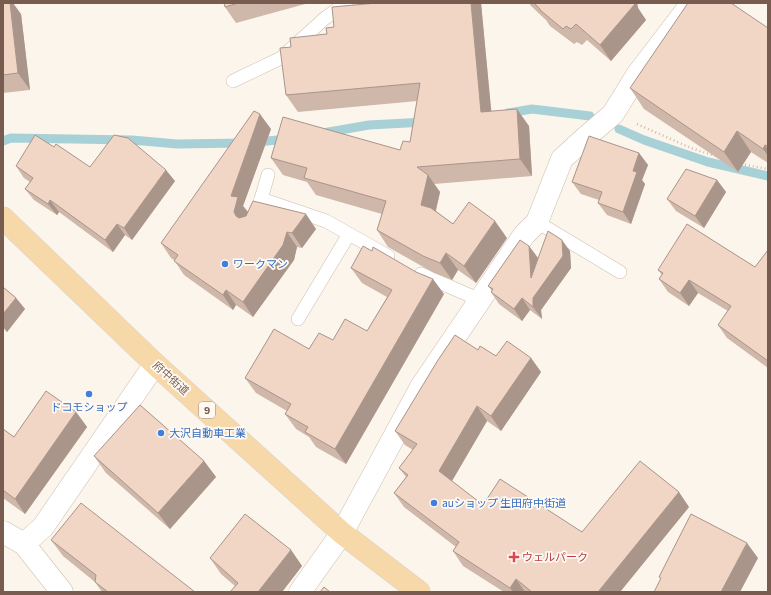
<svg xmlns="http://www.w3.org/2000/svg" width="771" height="595" font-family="Commissioner,'Noto Sans JP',sans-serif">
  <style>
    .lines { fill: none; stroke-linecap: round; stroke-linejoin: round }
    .stream { stroke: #a7d1d7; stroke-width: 9 }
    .service-casing { stroke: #cebeb1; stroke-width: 14 }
    .minor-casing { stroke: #cebeb1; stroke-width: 23 }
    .primary-casing { stroke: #d9d1ce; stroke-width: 23 }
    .path { stroke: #d6b8a7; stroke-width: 2.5; stroke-dasharray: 1 3; stroke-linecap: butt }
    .service { stroke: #fff; stroke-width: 13 }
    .minor { stroke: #fff; stroke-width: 22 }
    .primary { stroke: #f7d8a8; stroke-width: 22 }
    .wall { fill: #cfb7a9 }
    .shaded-wall { fill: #a9958a }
    .building { fill: #f1d5c5; stroke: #a9958a }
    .shop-dot { fill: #3f7fe0; stroke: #fefaf3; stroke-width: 1.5 }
    .health-dot { fill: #e0444e; stroke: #fefaf3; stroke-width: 1.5 }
    .labels { text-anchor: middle; stroke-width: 3.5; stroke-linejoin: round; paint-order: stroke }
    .shield { fill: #fefaf3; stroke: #a08b80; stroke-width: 1 }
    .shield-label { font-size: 10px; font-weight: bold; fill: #775c4f }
    .shop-label { font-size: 11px; fill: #366cbe; stroke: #fefaf3; text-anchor: start }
    .street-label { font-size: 11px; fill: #775c4f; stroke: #fefaf3 }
    .health-label { font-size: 11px; fill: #be3a42; stroke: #fefaf3; text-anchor: start }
  </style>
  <rect width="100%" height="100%" fill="#fcf5ec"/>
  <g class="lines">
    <g class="stream">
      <polyline points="508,113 532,109 590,116"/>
      <polyline points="619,129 644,140 708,162 768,176"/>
      <polyline points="323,133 369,125 425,122"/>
      <polyline points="3,141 11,138 132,140 177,144 243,143"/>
      <polyline points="256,142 289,139"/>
    </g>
    <defs>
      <g id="service">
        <polyline points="233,81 281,58 324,19 346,3"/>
        <polyline points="261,199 326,221 388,256"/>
        <polyline points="259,206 268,175"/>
        <polyline points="537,222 620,272"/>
        <polyline points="421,274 480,300"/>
        <polyline points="298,319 349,234"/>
      </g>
      <g id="minor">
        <polyline points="3,532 24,544 62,592"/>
        <polyline points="24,544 43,527 155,364"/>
        <polyline points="300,592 342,533 421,387 524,235 537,222 562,159 586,137 613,114 637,75 692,3"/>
      </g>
      <polyline id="primary" points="3,218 155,364 342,533 419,592"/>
    </defs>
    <use href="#service" class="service-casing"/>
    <use href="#minor" class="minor-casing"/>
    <use href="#primary" class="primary-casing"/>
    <g class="path">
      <polyline points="637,124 691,148 715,156"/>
      <polyline points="741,164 768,169"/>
    </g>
    <use href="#service" class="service"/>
    <use href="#minor" class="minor"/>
    <use href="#primary" class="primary"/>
  </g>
  <g class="wall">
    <polygon points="3,3 21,14 30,90 3,93"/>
    <polygon points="224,3 309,3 236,23 225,7"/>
    <polygon points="481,3 491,111 529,126 532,176 434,184 440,192 436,211 453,224 507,238 476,283 458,270 452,280 434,273 388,247 377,230 382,214 316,195 307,182 283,175 271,158 400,150 410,142 417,101 298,112 286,95 291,47 327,34"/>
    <polygon points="529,3 637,3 638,8 646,20 611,61 587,40 582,45 577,42 574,44 550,26 546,20 531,6"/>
    <polygon points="768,28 768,163 751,152 738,172 644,109 630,88"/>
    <polygon points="271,129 243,206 248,212 248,214 316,229 302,248 297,247 294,260 253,317 236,305 233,310 184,275 174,260 171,258 161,243"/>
    <polygon points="54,147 90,167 175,181 132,240 125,235 113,252 59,212 57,215 34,200 25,189 30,182 24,178 16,166"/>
    <polygon points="639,153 648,165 642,180 645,184 631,224 607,215 598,203 599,200 581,194 572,182"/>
    <polygon points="717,180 726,192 704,228 676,211 667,199"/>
    <polygon points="529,246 538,258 538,260 570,251 571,268 541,310 542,319 530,310 522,321 499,304 491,292 492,291 488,286"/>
    <polygon points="768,250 768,368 727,338 718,325 728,311 698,293 689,306 668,292 659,279 662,275 658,270 755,267"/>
    <polygon points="351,268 444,294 346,464 316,447 309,437 296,429 285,414 287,411 256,393 245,378 309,349 333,340 367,331 387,297 362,283"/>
    <polygon points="3,287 16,298 25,309 7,332 3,328"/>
    <polygon points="478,350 496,356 531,358 541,372 501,431 487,421 452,481 483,505 582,532 689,507 620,592 504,592 463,566 453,551 456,547 404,507 394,493 406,477 399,468 413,450 405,445 395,431"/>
    <polygon points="76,412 87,427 25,514 3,498 3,429 14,437"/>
    <polygon points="94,456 204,461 216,477 170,529 106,473"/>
    <polygon points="51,540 195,592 102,592 95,582 63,556"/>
    <polygon points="291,550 302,566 282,592 230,592 235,586 221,574 210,558"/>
  </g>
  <g class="shaded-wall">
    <polygon points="10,3 13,3 21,14 30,90 18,73"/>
    <polygon points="471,3 481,3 493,129 481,112"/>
    <polygon points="631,3 637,3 638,8 646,20 611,61 600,45"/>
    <polygon points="517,109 529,126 532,176 520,159"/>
    <polygon points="260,114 271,129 243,206 248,212 244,227 234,212 231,196"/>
    <polygon points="737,131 751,152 738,172 724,152"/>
    <polygon points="765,145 768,149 768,156 763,149"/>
    <polygon points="639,153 648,165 642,180 645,184 631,224 623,212 633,171"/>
    <polygon points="166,170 175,181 132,240 124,228"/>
    <polygon points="428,175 440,192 433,222 421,205"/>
    <polygon points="717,180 726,192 704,228 695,216"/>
    <polygon points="50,200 59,212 57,215 48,204"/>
    <polygon points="306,214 316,229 302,248 292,233"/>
    <polygon points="495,221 507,238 476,283 464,266"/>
    <polygon points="117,224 125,235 113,252 105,240"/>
    <polygon points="287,232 297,247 294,260 253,317 243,302"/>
    <polygon points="562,240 570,251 571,268 541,310 542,319 533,307 529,246 538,258 540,288"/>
    <polygon points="446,253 458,270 452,280 440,263"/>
    <polygon points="433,279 444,294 346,464 335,449"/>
    <polygon points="689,280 698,293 689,306 680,293"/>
    <polygon points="226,290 236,305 233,310 223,295"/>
    <polygon points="16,298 25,309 7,332 3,326 3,314"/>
    <polygon points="522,298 530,310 522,321 514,309"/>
    <polygon points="531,358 541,372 501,431 491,416"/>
    <polygon points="477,406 487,421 449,486 439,471"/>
    <polygon points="76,412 87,427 25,514 15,499"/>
    <polygon points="204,461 216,477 170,529 158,513"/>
    <polygon points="679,492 689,507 620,592 598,592"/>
    <polygon points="747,543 758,558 740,592 721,592"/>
    <polygon points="291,550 302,566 282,592 258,592"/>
    <polygon points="516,579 525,592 513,592 510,588"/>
  </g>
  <g class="building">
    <polygon points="3,3 10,3 18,73 3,75"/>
    <polygon points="224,3 238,3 225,7"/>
    <polygon points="377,3 471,3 481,112 517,109 520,159 417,167 428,175 421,205 431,208 453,224 469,202 495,221 464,266 446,253 440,263 423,256 377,230 386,201 304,178 307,168 271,158 283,117 400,150 403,141 410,142 420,83 286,95 280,48 291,47 290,38 327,34 326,28 334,27 332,7"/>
    <polygon points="534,3 633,3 635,4 600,45 576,24 571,29 566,26 563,29 540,10 540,9"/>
    <polygon points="688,3 731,3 768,28 768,146 765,145 763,149 737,131 724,152 630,88"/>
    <polygon points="254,111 260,114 231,196 238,197 234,212 236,216 239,218 246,216 253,201 306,214 292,233 287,232 283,245 243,302 226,290 223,295 174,261 178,255 161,243"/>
    <polygon points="35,135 54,147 56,144 90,167 114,135 128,138 166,170 124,228 117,224 105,240 50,200 48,204 25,189 33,178 16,166"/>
    <polygon points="589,136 639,153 633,171 637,172 623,212 598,203 602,192 572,182"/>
    <polygon points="686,169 717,180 695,216 667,199"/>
    <polygon points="687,224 755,267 768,250 768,361 718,325 731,306 689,280 680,293 659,279 663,273 658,270"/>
    <polygon points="548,231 562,240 563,256 533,298 533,307 522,298 514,309 491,292 493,289 488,286 520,240 529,246 531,278"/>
    <polygon points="363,246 372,251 373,247 416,272 433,279 335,449 305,432 308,427 285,414 291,404 245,378 274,329 309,349 319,333 333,340 345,319 367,331 392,290 351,268"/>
    <polygon points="3,287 16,298 3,314"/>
    <polygon points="455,335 478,350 480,346 496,356 507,341 531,358 491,416 477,406 439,471 483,505 500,479 582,532 640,461 679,492 598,592 532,592 516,579 510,588 453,551 459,542 394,493 408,475 399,468 417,444 395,431 438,360"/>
    <polygon points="46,391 76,412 15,499 3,490 3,429 14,437"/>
    <polygon points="140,405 204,461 158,513 94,456"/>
    <polygon points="81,503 195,592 108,592 95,582 96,575 51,540"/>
    <polygon points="245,514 291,550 258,592 230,592 238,583 210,558"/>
    <polygon points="691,514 747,543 721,592 654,592 661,578 659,577"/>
    <polygon points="324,587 330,592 320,592"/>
  </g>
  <g class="shop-dot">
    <circle cx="225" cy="264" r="4"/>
    <circle cx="89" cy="394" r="4"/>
    <circle cx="161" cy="433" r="4"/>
    <circle cx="434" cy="503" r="4"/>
  </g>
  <path class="health-dot" d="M512 551h4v4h4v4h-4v4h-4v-4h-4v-4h4z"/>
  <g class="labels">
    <rect class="shield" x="199" y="402" width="16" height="16" rx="3"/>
    <g class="shield-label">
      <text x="207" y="414">9</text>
    </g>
    <g class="shop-label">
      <text x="233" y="268">ワークマン</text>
      <text x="89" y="411" text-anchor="middle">ドコモショップ</text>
      <text x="169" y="437">大沢自動車工業</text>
      <text x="442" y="507">auショップ 生田府中街道</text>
    </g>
    <g class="street-label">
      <text transform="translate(171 378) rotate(42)" y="4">府中街道</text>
    </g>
    <g class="health-label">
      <text x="522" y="561">ウェルパーク</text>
    </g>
  </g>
  <rect width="771" height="595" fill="none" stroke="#775c4f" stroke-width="8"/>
</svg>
